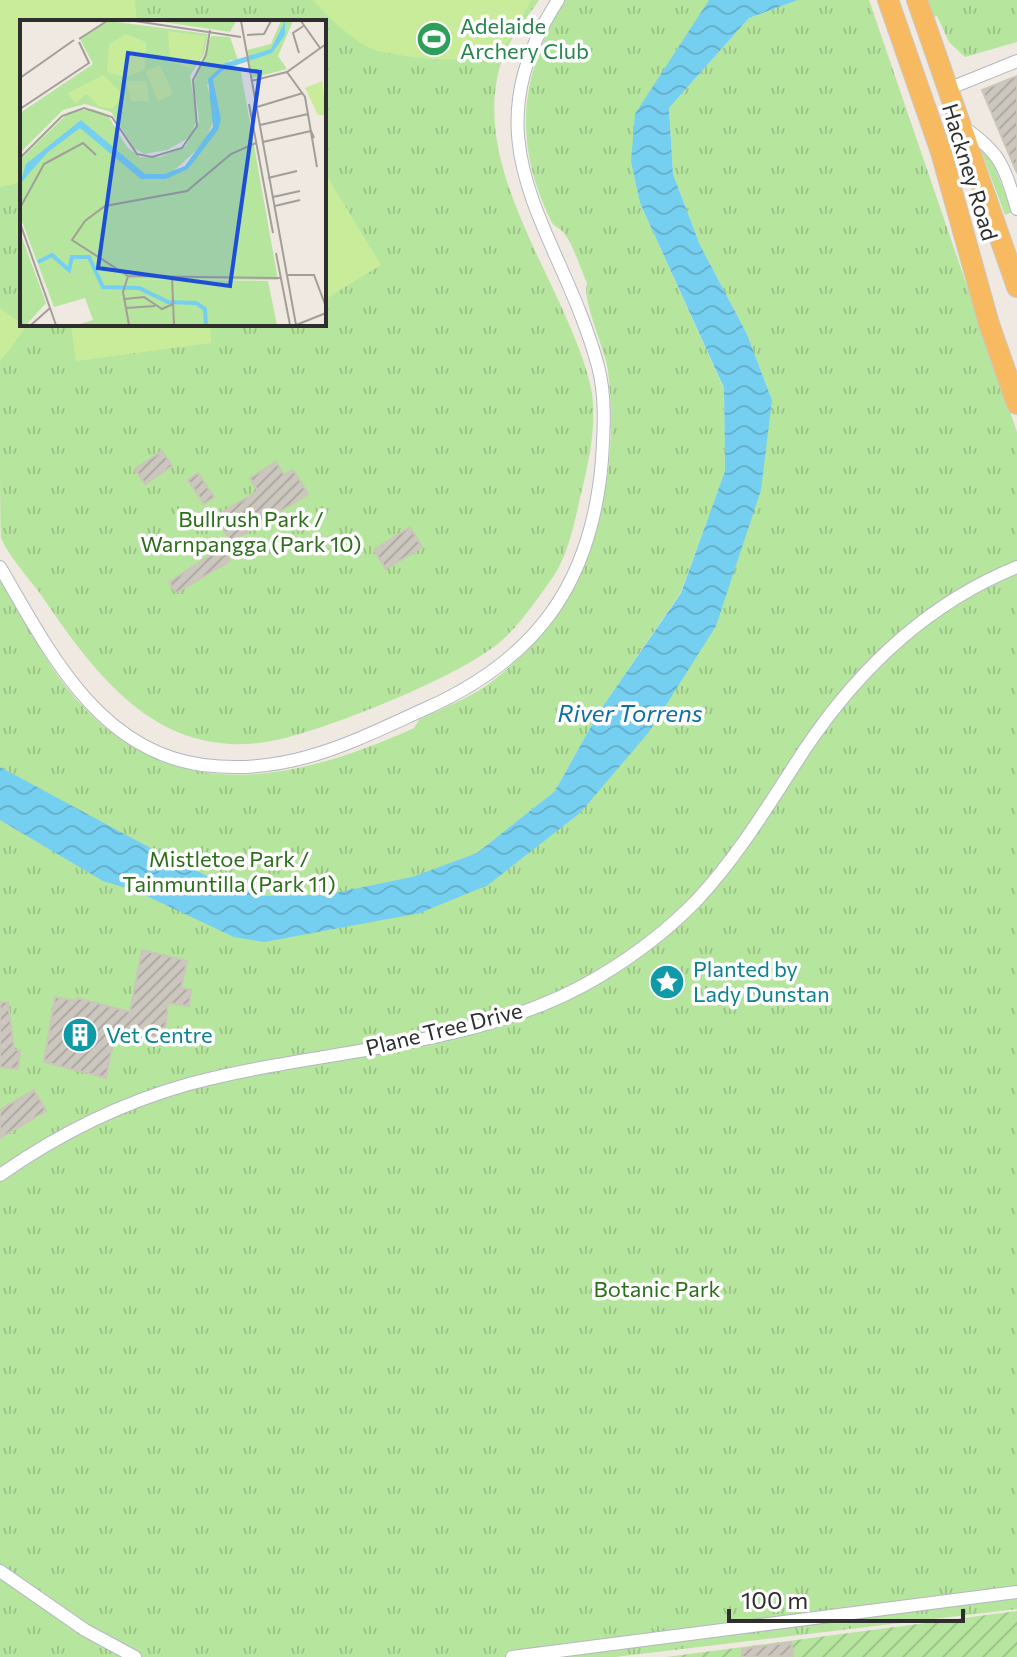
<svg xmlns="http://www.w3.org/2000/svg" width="1017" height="1657" font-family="Commissioner,sans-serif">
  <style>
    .grass { fill: #b6e59e }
    .park { fill: url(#park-tufts); fill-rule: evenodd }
    .garden { fill: url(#garden-furrows) }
    .pitch { fill: #c9ec9a }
    .water { fill: url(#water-waves) }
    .building { fill: url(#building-hatch); stroke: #cbc5ba; stroke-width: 2 }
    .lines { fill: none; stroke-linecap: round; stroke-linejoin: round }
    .minor-casing { stroke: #b4b7c1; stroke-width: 14 }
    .trunk-casing { stroke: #c9c9c9; stroke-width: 22 }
    .minor { stroke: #fff; stroke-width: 12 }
    .trunk { stroke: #f8ba60; stroke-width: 20 }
    .labels { text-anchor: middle; stroke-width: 7; stroke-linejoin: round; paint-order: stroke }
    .leisure-label { font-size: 22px; fill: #27864d; stroke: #fff; text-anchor: start }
    .street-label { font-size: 22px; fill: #2e2e2e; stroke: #fff }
    .park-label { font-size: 22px; fill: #2c6e1b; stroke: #fff }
    .culture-label { font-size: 22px; fill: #0d838f; stroke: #fff; text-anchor: start }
    .water-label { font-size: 24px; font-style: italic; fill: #0d6fa3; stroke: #fff }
    .inset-river { fill: none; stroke: #75cff0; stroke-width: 4 }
    .inset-road { fill: none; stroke: #a29e99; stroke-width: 2 }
    .view { fill: #1d4ed8; fill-opacity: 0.15; stroke: #1d4ed8; stroke-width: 4 }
    .inset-edge { fill: none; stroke: #2e2e2e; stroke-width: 4 }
  </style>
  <defs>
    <pattern id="park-tufts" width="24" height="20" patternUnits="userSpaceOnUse" patternTransform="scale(2)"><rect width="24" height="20" fill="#b6e59e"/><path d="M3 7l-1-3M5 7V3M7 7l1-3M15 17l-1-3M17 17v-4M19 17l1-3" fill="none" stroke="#9dc588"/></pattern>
    <pattern id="garden-furrows" width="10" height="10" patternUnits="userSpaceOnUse" patternTransform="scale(2)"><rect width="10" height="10" fill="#b6e59e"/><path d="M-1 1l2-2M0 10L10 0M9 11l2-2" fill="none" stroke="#9dc588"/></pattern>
    <pattern id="water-waves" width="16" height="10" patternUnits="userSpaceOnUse" patternTransform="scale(2)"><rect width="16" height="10" fill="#75cff0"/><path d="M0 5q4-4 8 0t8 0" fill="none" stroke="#66b2ce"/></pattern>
    <pattern id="building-hatch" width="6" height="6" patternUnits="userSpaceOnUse" patternTransform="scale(2)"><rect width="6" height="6" fill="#cbc7bf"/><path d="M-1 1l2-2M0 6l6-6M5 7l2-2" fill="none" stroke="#afaba4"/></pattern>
  </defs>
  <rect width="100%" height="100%" fill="#efe9e1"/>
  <polygon class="grass" points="979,145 993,162 1012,212 1005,215"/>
  <g class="park">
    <path d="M0,0h539c-11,17 -27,35 -35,54 -42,112 64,230 87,334 7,35 -3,77 -11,110 -6,27 -12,57 -27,79 -15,21 -33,48 -53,65 -40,34 -158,81 -211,95 -119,32 -185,-49 -245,-138 -13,-19 -34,-40 -43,-61 -1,-17 -1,-96 -1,-120 0,-139 0,-279 0,-418zM22,22h302v302h-302z"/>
    <path d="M565,0h144l-78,162 9,41 84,186 1,82 -44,121 -82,120 -44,79 -78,62 -65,25 8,34 160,-99 192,-413 -25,-66 -47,-89 -27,-71 -4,-66 80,-90 49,-18h71l148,432v1177l-402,48h-615v-1078c23,38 43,80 71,114 97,117 223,89 343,35l5,-8c24,-12 50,-22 71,-37 98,-74 132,-193 118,-312 -3,-23 -26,-69 -21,-88 -7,-15 -13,-37 -23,-50 -4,-5 -10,-6 -13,-12 -39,-80 -31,-147 14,-221z"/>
    <polygon points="917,0 1017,0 1017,42 965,57 949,42 937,16 924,20"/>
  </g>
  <polygon class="garden" points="1017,1611 1017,1657 666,1657"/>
  <g class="pitch">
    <polygon points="0,0 135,0 137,22 22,22 22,182 0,187"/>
    <path d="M313,0h218c-9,16 -18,42 -34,51 -25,15 -93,7 -122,-1 -17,-5 -50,-35 -62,-50z"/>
    <polygon points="324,171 381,265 324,300"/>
    <polygon points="0,308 26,327 0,362"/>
    <polygon points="71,324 210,324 211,343 76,361"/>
  </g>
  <polygon class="water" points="709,0 798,0 749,18 669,108 673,174 700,245 747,334 772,400 761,490 716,626 649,732 580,813 488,885 420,913 264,942 234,937 136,891 103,881 0,820 0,767 143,844 217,881 260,896 325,895 412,877 477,853 555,791 599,712 681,593 725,471 724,388 640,203 631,162 635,114"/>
  <g class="building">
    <polygon points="1017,76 1017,173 982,90"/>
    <polygon points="162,451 172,466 145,484 135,469"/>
    <polygon points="276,462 284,475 293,470 308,494 231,542 216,516 258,491 250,478"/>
    <polygon points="198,473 214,497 204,504 188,480"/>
    <polygon points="410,527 422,547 386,569 374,550"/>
    <polygon points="222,548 230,561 176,593 169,582"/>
    <polygon points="142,950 187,961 181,988 191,990 189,1006 168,1003 164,1037 115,1032 106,1078 44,1062 55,997 76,1001 77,998 130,1012"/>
    <polygon points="0,1002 8,1002 14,1050 20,1050 18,1069 0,1067"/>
    <polygon points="34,1090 46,1111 0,1138 0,1110"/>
    <polygon points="791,1642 793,1656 742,1657 742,1649"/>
  </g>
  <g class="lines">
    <defs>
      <g id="minor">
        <polyline points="948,89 1017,61"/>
        <path d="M963,127c38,26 41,39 54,82"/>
        <path d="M0,567c48,82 97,184 203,198 86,11 149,-23 224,-57 111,-50 165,-126 175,-248 2,-31 4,-64 -4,-94 -38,-139 -135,-218 -40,-366"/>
        <path d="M0,1175c57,-40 121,-72 189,-91 133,-36 291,-35 411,-108 35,-21 68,-46 97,-76 42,-45 74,-99 108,-151 53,-79 123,-146 212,-182"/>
        <polyline points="0,1571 85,1630 135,1657"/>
        <polyline points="512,1657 1017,1592"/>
      </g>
      <g id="trunk">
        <polyline points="888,0 941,152 989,324 1017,404"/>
        <polyline points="917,0 1017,287"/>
      </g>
    </defs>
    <use href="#minor" class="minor-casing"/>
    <use href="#trunk" class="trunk-casing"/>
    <use href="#minor" class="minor"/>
    <use href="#trunk" class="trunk"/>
  </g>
  <defs>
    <symbol id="stadium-disc" viewBox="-11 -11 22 22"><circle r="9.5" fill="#2e9e5b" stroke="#fff"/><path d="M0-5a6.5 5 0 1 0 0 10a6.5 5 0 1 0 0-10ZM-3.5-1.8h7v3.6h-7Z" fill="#fff"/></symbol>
    <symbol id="sight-disc" viewBox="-11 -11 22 22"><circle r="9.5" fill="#0f9aa8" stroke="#fff"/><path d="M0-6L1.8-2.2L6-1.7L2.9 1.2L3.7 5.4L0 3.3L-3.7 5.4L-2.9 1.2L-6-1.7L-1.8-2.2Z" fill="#fff"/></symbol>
    <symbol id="building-disc" viewBox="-11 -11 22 22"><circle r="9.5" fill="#0f9aa8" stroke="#fff"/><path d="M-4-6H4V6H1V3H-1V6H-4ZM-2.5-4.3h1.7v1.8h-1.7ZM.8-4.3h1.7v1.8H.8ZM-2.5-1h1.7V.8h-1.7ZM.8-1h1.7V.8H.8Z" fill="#fff"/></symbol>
  </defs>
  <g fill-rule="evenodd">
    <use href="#stadium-disc" x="414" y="19" width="40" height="40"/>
    <use href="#sight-disc" x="647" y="962" width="40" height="40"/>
    <use href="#building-disc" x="60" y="1015" width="40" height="40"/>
  </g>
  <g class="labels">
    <g class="leisure-label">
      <text x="460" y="34">Adelaide<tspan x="460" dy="25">Archery Club</tspan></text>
    </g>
    <g class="street-label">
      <text transform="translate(970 172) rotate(73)" y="8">Hackney Road</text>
      <text transform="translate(444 1029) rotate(-14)" y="8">Plane Tree Drive</text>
    </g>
    <g class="park-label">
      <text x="251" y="527">Bullrush Park /<tspan x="251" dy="25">Warnpangga (Park 10)</tspan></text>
      <text x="229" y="867">Mistletoe Park /<tspan x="229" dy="25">Tainmuntilla (Park 11)</tspan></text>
      <text x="657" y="1297">Botanic Park</text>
    </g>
    <g class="culture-label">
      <text x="693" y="977">Planted by<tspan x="693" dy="25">Lady Dunstan</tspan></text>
      <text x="106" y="1043">Vet Centre</text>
    </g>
    <g class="water-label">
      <text x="630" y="722">River Torrens</text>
    </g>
  </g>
  <g transform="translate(20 20)">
    <rect width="306" height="306" fill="#efe9e1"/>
    <path d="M89,1l99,13 -4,20 -14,22 7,43 -7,18 -23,13 -23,4 -10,-6 -23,-36 -26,-8 -22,6 -43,43v-40l73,-49 -13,-25zM137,1h79l-6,11zM261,1h12l-15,35 9,13 -35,9 -5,-28 24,-6zM191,16l19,1 8,23h-8l-23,25 8,31 -10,26 -39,36 22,-9 33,-50 -8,-40 12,-10 15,-2 38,213 -149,-1 -4,16 -10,3v27h-38l16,-5 -8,-22 -31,9 -34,-91v-56l49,-48 23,-3 15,5 20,33 13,10h20l26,-11 13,-25 -5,-38zM0,212l26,71 -20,22h-6z" fill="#b6e59e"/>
    <path d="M108,259l140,2 9,44h-162v-27l10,-3z" fill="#b6e59e"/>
    <path d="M148,11l37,5 -3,19 -10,14 -22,-8zM106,14l20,8 -1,28 -19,7 -19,-5 2,-28zM140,45l13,29 -15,7 -13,-30zM83,55l22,21 -13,13 -14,-3 -11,-12 -12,9 -7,-10zM106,61h21l2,20h-18zM302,61l4,34h-8l-13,-27z" fill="#c9ec9a"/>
    <path d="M265,1v14l-13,18 -47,16 -12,10 8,40 -3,11 -30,39 -22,10h-25l-61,-51 -33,25 -27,31 6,-20 55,-44 64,54h20l20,-8 28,-39 -5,-48 17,-16 46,-14z" fill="#75cff0"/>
    <path class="inset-river" d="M18,242l14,-7 17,15 3,-13h17l14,30 36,1 29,14 28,1 9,6 1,16"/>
    <path class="inset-road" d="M115,1l106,16M221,1l55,304M281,1l19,27M227,15l17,-1 7,-13M59,19l28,-18M279,33l-6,-20 12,-8M267,52l18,25 12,70M0,58l54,-38M231,61l36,-9 39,-28M229,84l24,129M237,87l46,-14M0,89l69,-46 -10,-21M240,105l48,-11M243,122l48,-11 3,7M236,123l-25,11 -44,37 -82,15 -20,15 -13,19 56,36 153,2M0,138l42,-42 22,-8 28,9 25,37 15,3 30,-9 15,-22 -4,-46 13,-25 4,-25M248,158l29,-7M253,177l27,-6M255,186l25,-6M0,188l24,-44 39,-21 13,12M0,203l36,102M256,233l14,72M268,255h26l12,32M108,256l-5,16 6,33M152,257l2,48M105,279l19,-2 18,12 11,-5M106,288l29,-2M11,305l19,-17M276,305l30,-12"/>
    <path class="view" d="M108,33l132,19 -30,214 -132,-18z"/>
    <rect width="306" height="306" class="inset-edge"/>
  </g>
  <path d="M729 1609v12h234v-12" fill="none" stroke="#2e2e2e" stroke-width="4"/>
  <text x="741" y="1609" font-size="24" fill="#2e2e2e" stroke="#ffffff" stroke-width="6" paint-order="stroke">100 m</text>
</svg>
